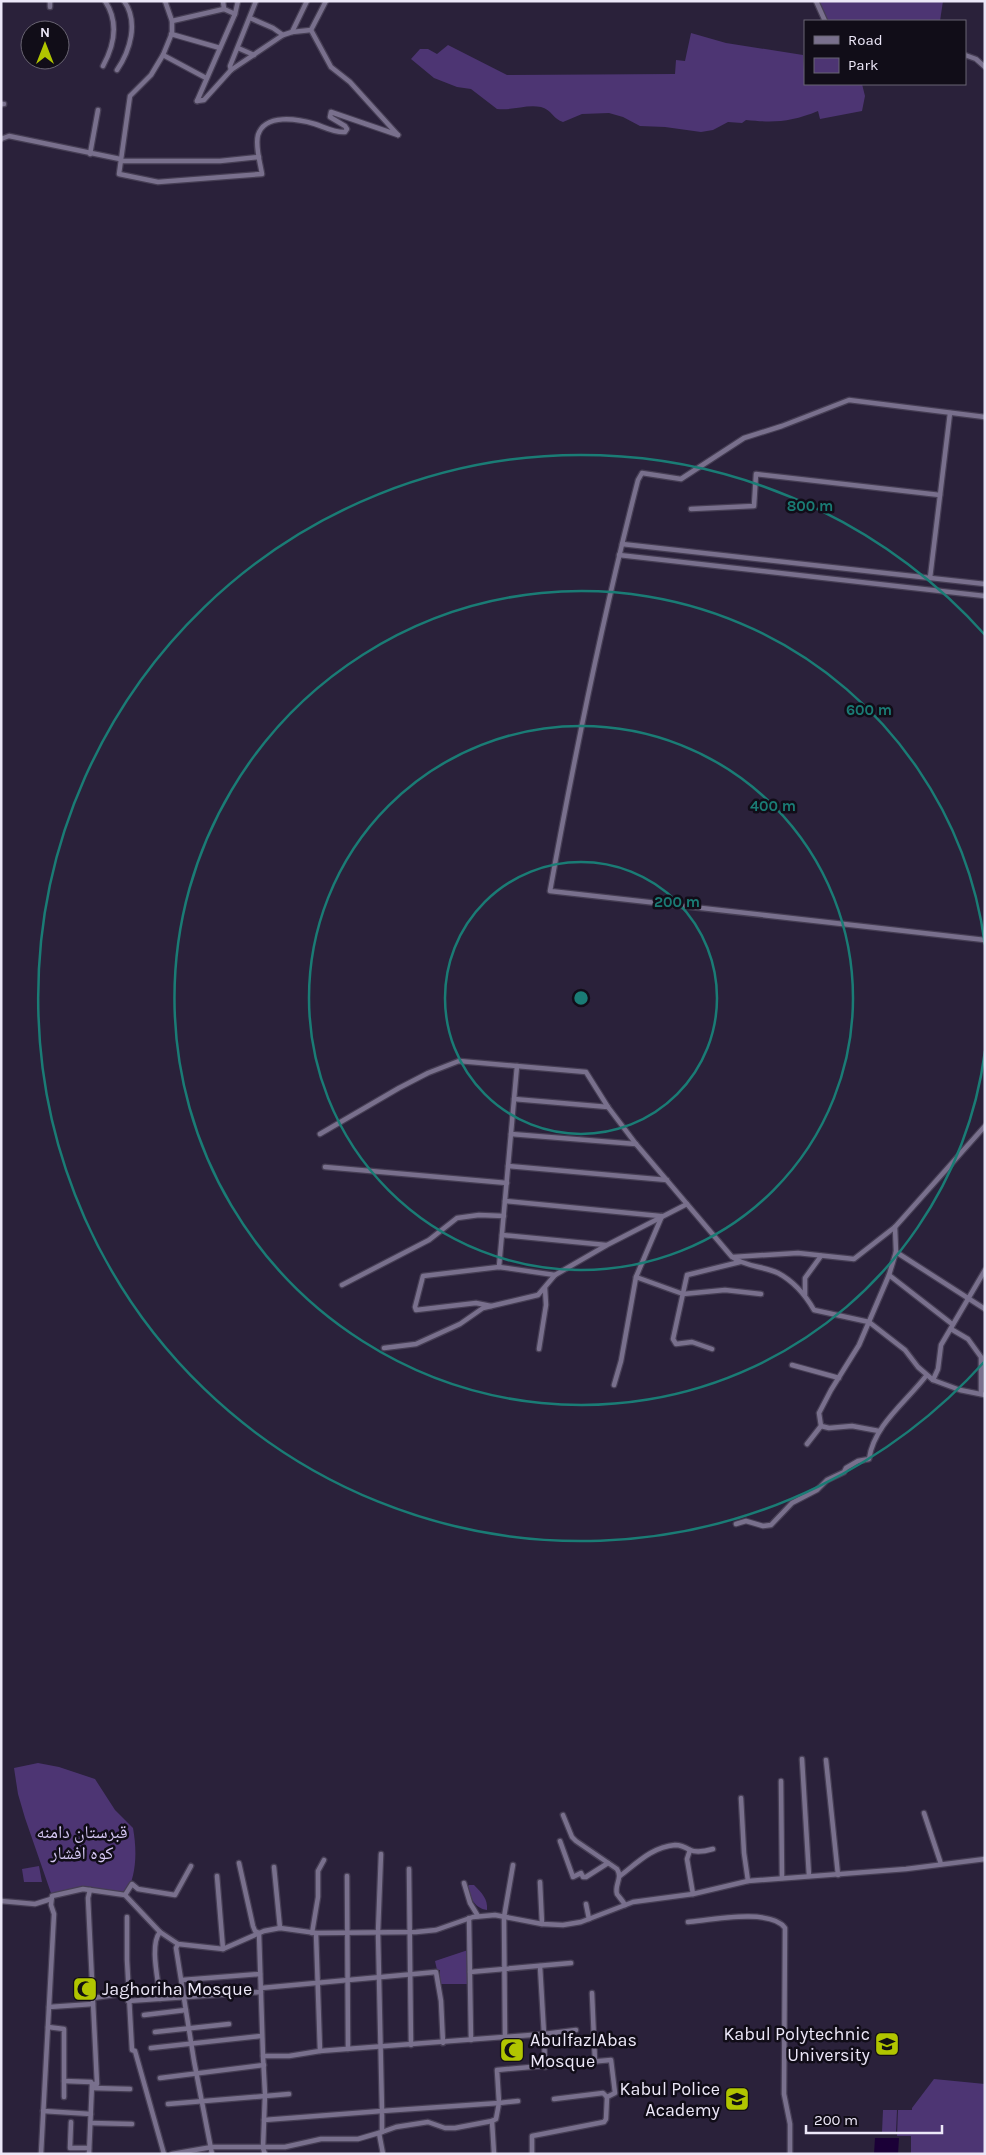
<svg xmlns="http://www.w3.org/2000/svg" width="986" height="2155" font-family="Karla,'Noto Naskh Arabic',sans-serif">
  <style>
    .green { fill: #4d3573 }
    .water { fill: #1b0037 }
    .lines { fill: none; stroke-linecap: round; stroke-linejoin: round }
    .street-casing { stroke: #463e54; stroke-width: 7 }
    .street { stroke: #79708d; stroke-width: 4.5 }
    .ring { fill: none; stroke: #1a7c75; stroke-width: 2.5 }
    .labels { text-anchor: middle; stroke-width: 5; stroke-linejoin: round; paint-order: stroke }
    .park-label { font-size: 18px; fill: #d6c8f5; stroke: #110d18 }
    .poi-label { font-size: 18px; fill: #ece7f8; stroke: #110d18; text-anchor: start }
    .centre { fill: #1a7c75; stroke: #110d18; stroke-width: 2.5 }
    .ring-label { font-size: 15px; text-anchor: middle; font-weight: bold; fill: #1a7c75; stroke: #110d18; stroke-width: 5; stroke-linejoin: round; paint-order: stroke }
  </style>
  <rect width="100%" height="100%" fill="#2a213a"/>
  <g class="green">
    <polygon points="819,1 943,1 940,21 828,21"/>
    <path d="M691,33l35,10 77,12 2,29h57l3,12 -3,15 -42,8 -2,-8c-27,11 -44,12 -72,9l-4,3 -14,-1 -15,8 -12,2 -36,-5 -25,-1 -17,-9 -14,-4 -27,1 -19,8c-9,-2 -12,-13 -22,-15 -15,-3 -29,4 -44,2l-26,-20 -14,-2 -23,-9 -23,-19 9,-10h8l9,5 11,-9 59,30 168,-1 1,-14 9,1z"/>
    <path d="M38,1763l21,4 36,12 20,31 18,18c4,22 4,48 -8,67l-42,-6 -31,7 -27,-78 -7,-24 -4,-26z"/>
    <polygon points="39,1866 42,1882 24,1882 22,1869"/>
    <path d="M469,1885h5c8,8 14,14 13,25 -13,-2 -16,-12 -20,-23z"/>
    <polygon points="468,1950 468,1984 440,1984 440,1970 437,1970 435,1961"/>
    <polygon points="934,2079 985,2084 985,2154 911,2154 911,2136 897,2136 898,2110 912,2110 912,2120 912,2108"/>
    <polygon points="883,2110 897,2110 896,2132 882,2132"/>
  </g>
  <polygon class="water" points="875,2138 899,2138 898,2154 874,2154"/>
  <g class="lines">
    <defs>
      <g id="street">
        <path d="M165,1l7,20v12l-9,22 -12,20 -21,21 -11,78 39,8 104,-8c-2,-12 -7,-28 -4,-39 7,-22 40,-16 57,-11 9,3 20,9 30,8l2,-3 -2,-3 -15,-9 1,-5 67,23"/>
        <polyline points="223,1 224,9"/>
        <polyline points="326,1 311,30 331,67 350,82 398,135"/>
        <polyline points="816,1 825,21"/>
        <polyline points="50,7 50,1"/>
        <polyline points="250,18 273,28 283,35"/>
        <polyline points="172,21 224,9 235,14"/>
        <polyline points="292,32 311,30"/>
        <polyline points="171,34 220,48"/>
        <polyline points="238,48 254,55"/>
        <polyline points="163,55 206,78"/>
        <polyline points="965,55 976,59 985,67"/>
        <path d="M103,66c12,-22 16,-44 2,-65"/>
        <path d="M117,70c13,-19 22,-48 7,-69"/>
        <polyline points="231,70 230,66 256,1"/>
        <polyline points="197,101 204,100 231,70 283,35 292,32 307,1"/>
        <polyline points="197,101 235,14 238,1"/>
        <polyline points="1,104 4,104"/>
        <polyline points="1,139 9,136 120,159"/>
        <polyline points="90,154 98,110"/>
        <polyline points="121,161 220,161 259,157"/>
        <path d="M985,417l-136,-17 -67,26 -38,12 -63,41 -39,-6 -4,7c-35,136 -63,273 -88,411l435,49"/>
        <polyline points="691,509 754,506 756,474 940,495"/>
        <polyline points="622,544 985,584"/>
        <polyline points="619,555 985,596"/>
        <polyline points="930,578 950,413"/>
        <polyline points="514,1099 608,1107"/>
        <path d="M320,1134l79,-46 29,-15 31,-12 127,11 22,35 28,37 96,113c14,10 31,9 46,16 15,8 28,23 36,37l55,12 36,28 13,17 15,13 27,10 25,5"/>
        <polyline points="511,1134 636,1144"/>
        <polyline points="508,1166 667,1180"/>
        <polyline points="325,1167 507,1183"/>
        <polyline points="505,1201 660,1216"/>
        <polyline points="502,1235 606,1245"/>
        <polyline points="896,1252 985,1309"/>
        <polyline points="733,1257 798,1253 854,1259 895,1227 985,1126"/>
        <polyline points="499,1267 517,1066"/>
        <polyline points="889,1275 952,1324"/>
        <polyline points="636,1277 683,1294 725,1290 761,1294"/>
        <polyline points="342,1285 429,1240 457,1218 479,1215 504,1216"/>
        <polyline points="805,1295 805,1278 821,1256"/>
        <polyline points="491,1306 476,1303 416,1310 415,1307 423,1276 499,1267 555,1275"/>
        <polyline points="951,1329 968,1339 981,1357 981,1394"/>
        <polyline points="384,1348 416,1344 460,1324 483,1308 538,1295 555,1275 607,1245 687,1204"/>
        <polyline points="539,1349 546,1305 545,1288"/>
        <polyline points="712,1349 692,1342 676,1344 673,1339 687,1275 740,1262"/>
        <polyline points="792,1365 839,1378"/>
        <polyline points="933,1380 938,1369 941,1345 985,1270"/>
        <polyline points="614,1385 621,1361 636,1277 662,1216"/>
        <polyline points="821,1426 829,1428 852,1426 879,1431"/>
        <polyline points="807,1444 821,1426 819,1413 831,1390 859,1345 889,1275 896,1252 895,1227"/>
        <path d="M736,1524l10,-3 17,5 8,-1 21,-22 25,-13 10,-10 17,-8 2,-4 12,-7 11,-2c5,-34 37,-57 57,-83"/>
        <polyline points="802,1759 809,1876"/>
        <polyline points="826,1760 838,1875"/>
        <polyline points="781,1781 782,1878"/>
        <polyline points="741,1798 744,1853 748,1881"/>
        <polyline points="924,1813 941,1864"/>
        <path d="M563,1815l9,22 4,4 41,28c6,9 -3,16 0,25 2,3 6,7 8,11"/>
        <polyline points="560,1841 573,1877 581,1873 583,1877 586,1877 608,1863"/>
        <polyline points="690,1850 687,1859 693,1894"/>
        <polyline points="239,1863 253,1926 255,1931 259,1933 263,2056 289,2056 320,2051 316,1933"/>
        <polyline points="274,1867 280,1928"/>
        <polyline points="409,1869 411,2045"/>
        <polyline points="217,1876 223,1949"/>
        <polyline points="347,1876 348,2049"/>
        <path d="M620,1876c17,-13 32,-29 55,-31 6,0 10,2 15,5 7,3 16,1 23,-1"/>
        <polyline points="540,1882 542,1924"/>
        <polyline points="464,1883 470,1903 478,1916"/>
        <polyline points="125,1895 132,1884 138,1889 175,1895 191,1866"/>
        <polyline points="1,1901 35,1904 51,1899"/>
        <polyline points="586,1904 589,1919"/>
        <polyline points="127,1917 127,1960 132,2050 135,2051 164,2154"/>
        <polyline points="469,1918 471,2040"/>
        <path d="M688,1922c22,-2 83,-14 97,6l-1,166 6,30v30"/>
        <path d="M160,1932c-11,13 -1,50 0,67"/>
        <polyline points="312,1933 318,1897 318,1871 324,1860"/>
        <polyline points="178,1944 176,1948 194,2061 212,2154"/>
        <polyline points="540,1966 544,2034 576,2030"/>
        <polyline points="470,1972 571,1963"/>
        <polyline points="182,1980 260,1974"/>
        <polyline points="261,1988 436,1972 441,2001 443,2043"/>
        <polyline points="592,1993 595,2062"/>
        <polyline points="93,1998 128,1993"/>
        <polyline points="128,2001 261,1992"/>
        <polyline points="49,2007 93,2004"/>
        <polyline points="144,2015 186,2010"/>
        <polyline points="48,2027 64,2029 64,2097"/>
        <polyline points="155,2032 229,2024"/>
        <polyline points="505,2038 504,1917 513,1865"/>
        <polyline points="151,2048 261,2036"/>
        <polyline points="320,2051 544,2034 545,2067"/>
        <polyline points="263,2056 265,2094 263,2148 265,2154"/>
        <polyline points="160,2078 264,2065"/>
        <polyline points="64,2081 91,2082 92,2084"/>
        <polyline points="92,2088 130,2089"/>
        <polyline points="554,2099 603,2093 607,2097"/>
        <polyline points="168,2104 289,2094"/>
        <polyline points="43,2111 91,2114"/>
        <polyline points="264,2120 382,2111 378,1932 381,1854"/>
        <polyline points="71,2122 70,2148 89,2148"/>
        <polyline points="91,2123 132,2124"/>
        <polyline points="382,2132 396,2127 428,2122 445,2128 455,2128 492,2121"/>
        <polyline points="379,2133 383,2154"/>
        <polyline points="41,2154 54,1914 51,1905 52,1896 83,1889 125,1895 160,1932 178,1944 223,1949 264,1931 280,1928 316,1933 416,1932 436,1930 473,1917 495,1915 542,1924 563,1925 581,1922 633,1902 693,1894 748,1881 906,1869 985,1859"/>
        <polyline points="89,2154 92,2084 97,2084 88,1898 90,1890"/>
        <polyline points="172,2154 212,2147 285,2147 321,2139 358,2139 382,2132 382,2111 499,2103 497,2070 611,2060 615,2093 607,2097"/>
        <polyline points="494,2154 492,2121 496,2119 499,2103 518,2101"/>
        <polyline points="532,2154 532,2136 604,2122 606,2119 607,2097"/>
      </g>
    </defs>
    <use href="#street" class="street-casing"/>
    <use href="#street" class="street"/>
  </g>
  <g class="ring">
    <circle cx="581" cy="998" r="136"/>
    <circle cx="581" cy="998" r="272"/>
    <path d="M985 1051A407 407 0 1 1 985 945"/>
    <path d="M985 1361A543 543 0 1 1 985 635"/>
  </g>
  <defs>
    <symbol id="mosque-square" viewBox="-11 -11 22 22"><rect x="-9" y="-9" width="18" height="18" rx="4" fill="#b1c500" stroke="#110d18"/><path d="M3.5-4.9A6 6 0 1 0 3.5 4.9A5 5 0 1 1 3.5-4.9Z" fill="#111"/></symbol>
    <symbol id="university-square" viewBox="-11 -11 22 22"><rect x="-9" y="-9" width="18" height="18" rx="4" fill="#b1c500" stroke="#110d18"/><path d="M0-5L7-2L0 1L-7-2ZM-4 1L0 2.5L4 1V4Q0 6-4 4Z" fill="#111"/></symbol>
  </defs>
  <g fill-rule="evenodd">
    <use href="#mosque-square" x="71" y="1975" width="28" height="28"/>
    <use href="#university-square" x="873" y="2030" width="28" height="28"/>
    <use href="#mosque-square" x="498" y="2036" width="28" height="28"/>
    <use href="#university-square" x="723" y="2085" width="28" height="28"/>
  </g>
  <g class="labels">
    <g class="park-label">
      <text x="82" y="1838">قبرستان دامنه<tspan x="82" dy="21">کوه افشار</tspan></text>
    </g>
    <g class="poi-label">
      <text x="102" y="1995">Jaghoriha Mosque</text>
      <text x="870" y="2040" text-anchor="end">Kabul Polytechnic<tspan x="870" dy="21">University</tspan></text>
      <text x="530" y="2046">AbulfazlAbas<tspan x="530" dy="21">Mosque</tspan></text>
      <text x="720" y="2095" text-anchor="end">Kabul Police<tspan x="720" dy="21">Academy</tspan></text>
    </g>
  </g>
  <circle cx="581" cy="998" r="8" class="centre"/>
  <g class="ring-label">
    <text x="810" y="511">800 m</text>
    <text x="869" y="715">600 m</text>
    <text x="773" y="811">400 m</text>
    <text x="677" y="907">200 m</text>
  </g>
  <rect width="986" height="2155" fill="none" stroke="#ece7f8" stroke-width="5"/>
  <rect x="804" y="20" width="162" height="65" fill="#110d18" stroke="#696472"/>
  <rect x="814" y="36" width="25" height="8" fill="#79708d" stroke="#696472"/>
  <text x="848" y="45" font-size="15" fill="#ece7f8">Road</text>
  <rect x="814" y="58" width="25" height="15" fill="#4d3573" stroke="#696472"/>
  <text x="848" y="70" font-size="15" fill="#ece7f8">Park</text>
  <g transform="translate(45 45)"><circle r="24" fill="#110d18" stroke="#696472"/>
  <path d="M0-4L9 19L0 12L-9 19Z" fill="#b1c500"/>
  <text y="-8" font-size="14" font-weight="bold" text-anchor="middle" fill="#ece7f8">N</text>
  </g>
  <path d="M806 2125v8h136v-8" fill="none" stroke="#ece7f8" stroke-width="2.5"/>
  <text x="814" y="2125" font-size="15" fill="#ece7f8" stroke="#110d18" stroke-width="4" paint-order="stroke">200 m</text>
</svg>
